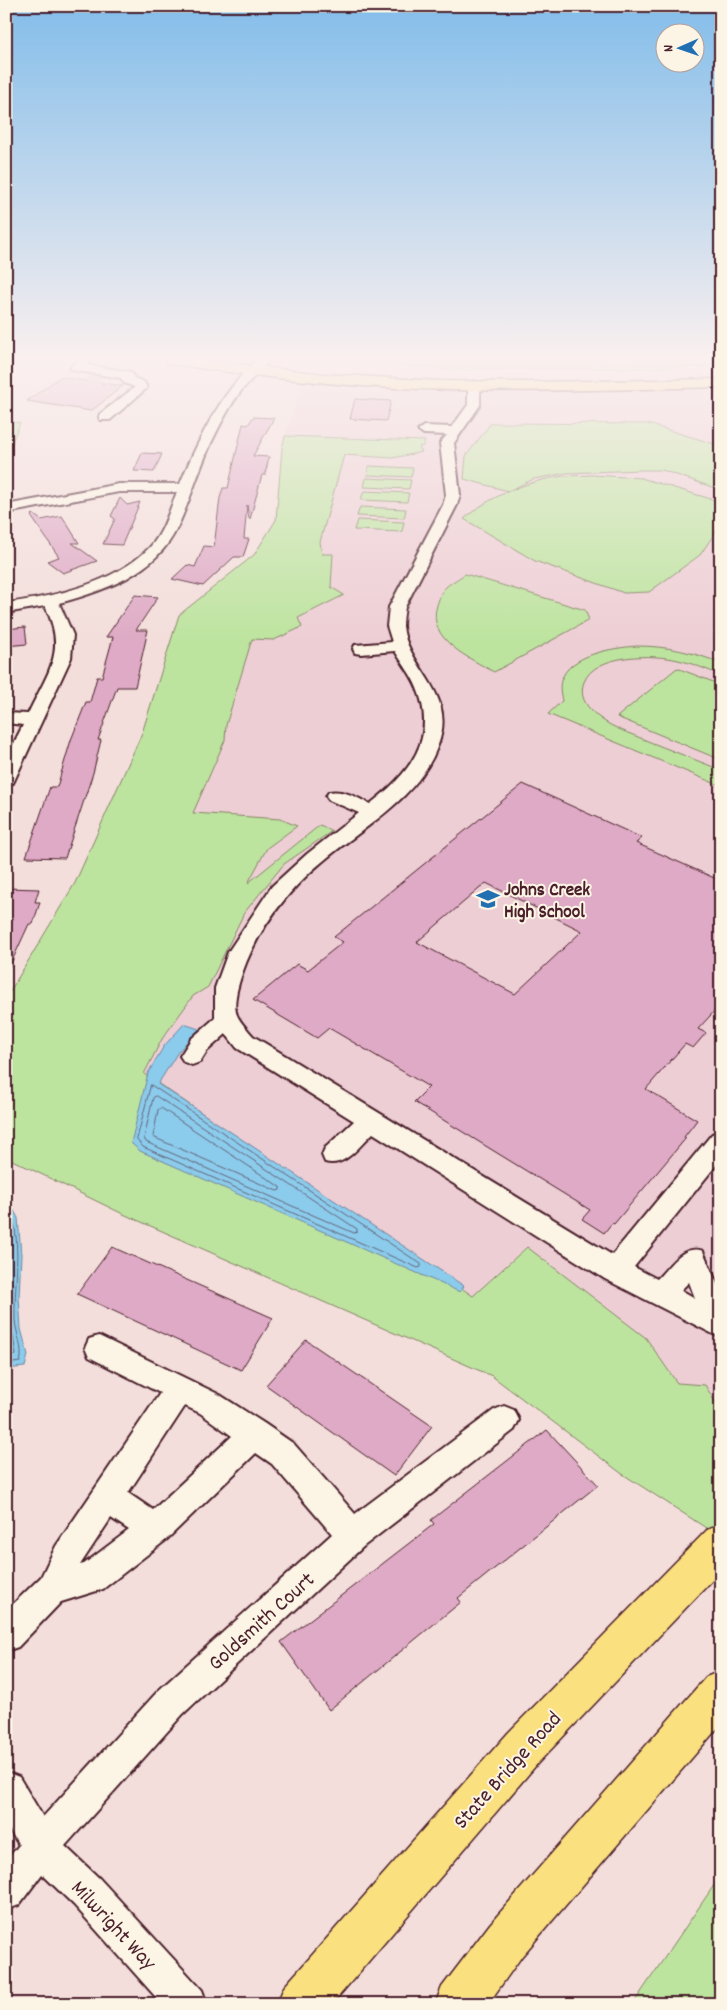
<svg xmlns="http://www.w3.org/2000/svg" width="727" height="2010" font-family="Dekko,sans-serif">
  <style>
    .built { fill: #edced4 }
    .green { fill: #bde49f; stroke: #848265 }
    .water { fill: #8bcbec; stroke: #71869f }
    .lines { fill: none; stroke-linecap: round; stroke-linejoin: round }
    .shore { stroke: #646478; stroke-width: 1 }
    .building { fill: #deaac5; stroke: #4a1f2b; fill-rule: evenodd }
    .minor-tunnel { stroke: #d1b8b8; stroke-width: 13; stroke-dasharray: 13 7; stroke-linecap: butt }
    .minor-casing { stroke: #4a1f2b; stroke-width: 4 }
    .highway-casing { stroke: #4a1f2b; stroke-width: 3 }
    .minor { fill: #fcf5e5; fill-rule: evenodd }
    .highway { fill: #fbe080; fill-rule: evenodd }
    .labels { text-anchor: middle; stroke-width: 4; stroke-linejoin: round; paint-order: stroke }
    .poi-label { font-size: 19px; font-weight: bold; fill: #4a1f2b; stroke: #fcf5e5; text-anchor: start }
    .near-street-label { font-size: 22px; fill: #4a1f2b; stroke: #fcf5e5 }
  </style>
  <rect width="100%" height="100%" fill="#f3dedb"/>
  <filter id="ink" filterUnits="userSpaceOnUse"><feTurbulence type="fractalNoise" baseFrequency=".02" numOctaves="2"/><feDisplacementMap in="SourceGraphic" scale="10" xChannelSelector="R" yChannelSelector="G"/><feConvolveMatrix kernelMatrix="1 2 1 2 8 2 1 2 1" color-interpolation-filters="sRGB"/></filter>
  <g filter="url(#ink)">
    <polygon class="built" points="331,371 425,380 471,379 469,385 707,384 697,376 721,377 721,613 712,633 721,637 721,1412 705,1385 677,1383 646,1338 526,1247 474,1296 144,1074 162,1039 193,996 208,987 244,913 284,864 331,831 320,825 247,884 267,848 296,826 280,819 193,813 225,740 226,725 252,639 274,640 302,627 298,618 344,595 331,587 333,554 322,554 320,542 344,455 393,458 421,451 419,447 423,446 424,441 285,436 302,385"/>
    <g class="green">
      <polygon points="340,360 721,360 721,367 454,370 336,361"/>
      <polygon points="6,421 20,423 6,457"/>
      <polygon points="491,423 648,424 721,446 721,490 662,470 640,470 567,473 534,479 508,491 464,479 466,456"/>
      <polygon points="285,436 425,441 423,446 419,447 422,452 393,458 344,455 320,542 322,554 333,554 331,587 344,595 298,618 302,627 274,640 252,639 226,725 225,740 193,813 280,819 297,826 267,848 248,883 320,825 332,831 284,864 244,913 208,987 193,996 162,1039 144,1074 473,1296 527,1247 646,1338 677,1383 705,1385 721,1412 721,1504 717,1535 621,1473 492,1376 121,1213 6,1157 6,998 75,883 142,733 179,615 254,555 276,520 282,448"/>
      <polygon points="369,466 413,468 411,477 367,475"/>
      <path d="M591,475l50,3 80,24v22l-21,31 -51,37 -25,1 -89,-32 -71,-42c24,-22 60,-36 92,-42 11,-2 24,-1 35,-2z"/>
      <polygon points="366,478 411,480 409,489 364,487"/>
      <polygon points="364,491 409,493 407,502 361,500"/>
      <polygon points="360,507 406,509 404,518 357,516"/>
      <polygon points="357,520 404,522 402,532 354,530"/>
      <path d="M465,574l120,36 4,10 -95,52c-24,-14 -68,-32 -57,-67 2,-5 3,-11 6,-15 5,-6 15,-11 22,-16z"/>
      <path d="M637,646c30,0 55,6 84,17v12c-14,-5 -29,-12 -43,-15 -24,-6 -83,-7 -94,22 -4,10 -1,20 7,28 15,17 39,23 59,32 24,9 47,19 71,28v16l-173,-72 14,-13c-1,-6 -3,-13 -1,-20 8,-27 52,-33 76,-35z"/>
      <polygon points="677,668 721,685 721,760 617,717"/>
      <polygon points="721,1875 721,2004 633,2004"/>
    </g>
    <g class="water">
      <polygon points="184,1024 199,1029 178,1052 158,1084 464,1286 460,1292 140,1151 131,1143 148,1073 164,1046"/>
      <polygon points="6,1196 18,1218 21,1254 19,1297 21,1329 28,1355 25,1367 6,1369"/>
    </g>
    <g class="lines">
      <g class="shore">
        <polygon points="151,1085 421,1264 421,1267 418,1268 143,1147 137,1140"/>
        <polygon points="156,1096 357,1229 357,1232 354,1233 146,1142 144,1138 153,1098"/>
        <polygon points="161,1108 280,1187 280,1190 277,1191 153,1137 158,1110"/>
        <path d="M6,1206c2,4 6,9 7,14 8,26 1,71 2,100 1,14 9,29 5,42l-14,2"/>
        <polyline points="6,1219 10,1248 9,1312 16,1355 6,1358"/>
      </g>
    </g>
    <g class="building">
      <polygon points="60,377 86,381 123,386 91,411 27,401"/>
      <polygon points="355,399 391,401 386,421 350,419"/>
      <polygon points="253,417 274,418 253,456 269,457 265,475 262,475 250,519 249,519 247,505 244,539 249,539 243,557 234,557 203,586 172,579 187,565 195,567 204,546 214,547 220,498 223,488 228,488 243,424 248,425"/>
      <polygon points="142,453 162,454 154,472 134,471"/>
      <polygon points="120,498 127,505 140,502 122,545 103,544 115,519 111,516"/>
      <polygon points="33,514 41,520 62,516 79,543 72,543 97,561 63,573 47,561 59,557 31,516"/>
      <polygon points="135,595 158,597 136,630 148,630 135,687 117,687 98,740 101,740 93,773 65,858 26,857 50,787 57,787 71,740 86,702 90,702 97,677 102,677 113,637 106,637"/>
      <polygon points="25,627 27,644 6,646 6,629"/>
      <path d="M523,784l119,54 -6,5 85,38v123l-23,25 8,4 -13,15 -8,-4 -39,45 51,31 -13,17 2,1 -72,86 -2,-1 -8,10 -22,-14 8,-9 -176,-108 15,-15 -100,-59 -12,10 -64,-38 44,-36 11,6 35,-28 -9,-5zM486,883l96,48 -67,63 -98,-52z"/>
      <polygon points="6,888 39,889 35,902 40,902 33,924 29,924 6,974"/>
      <polygon points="112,1247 273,1318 241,1370 77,1294"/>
      <polygon points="306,1340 432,1426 394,1476 266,1385"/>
      <polygon points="547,1430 598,1485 458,1598 461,1602 329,1710 281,1642 434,1524 431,1520"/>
    </g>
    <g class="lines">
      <polyline class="minor-tunnel" points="88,377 105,379"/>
      <defs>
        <g id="minor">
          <polygon points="79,360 92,360 87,365 131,372 134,378 144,382 147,388 110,420 100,420 99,417 100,414 135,387 124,383 121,378 72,370 70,367"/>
          <path d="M256,360h13c-8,11 -19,20 -28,31 -10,13 -18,28 -25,42 -16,31 -24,64 -39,95 -21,45 -73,63 -118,75l14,32 -2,23 -56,121 -2,4 -7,2v-26l17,-34 -17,-2v-10l22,1c19,-41 40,-62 17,-108l-39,7v-10c47,-6 110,-20 144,-56 14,-15 19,-36 27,-55h-58l-113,21v-8l113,-21h61c19,-46 40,-89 76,-124z"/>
          <path d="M474,381l6,4v20l-26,38 6,52 -3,10 -52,102c-1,6 -2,13 -2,19 4,43 55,66 35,119 -19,53 -75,82 -116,117 -34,28 -64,67 -79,109 -4,11 -11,33 -6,44 3,7 11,15 16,21l359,219 100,-121 9,-3v28l-87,108 23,12c14,-14 26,-35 46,-28l18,42v45l-116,-59 -232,-146c-14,13 -28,35 -48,29l-3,-7 3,-7 29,-27 -117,-73 -11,-14 -19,17 -7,11 -8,3 -8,-3 -4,-6 11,-17 24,-21v-30l13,-36 44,-66 35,-32 52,-41 -30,-13 -3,-4 3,-4c14,-3 29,6 41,12 39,-30 68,-65 47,-116 -5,-13 -15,-25 -22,-37l-34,3 -6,-1 -2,-4 2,-4 37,-3 -5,-16 2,-19 54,-102 3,-10 -6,-52 7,-8 -23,-1 -6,-4 6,-4 28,1 16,-22v-20zM689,1282l6,16 -14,-8z"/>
          <path d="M99,1336l121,59 45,29 29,20 61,70 139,-104 10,-4 10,4 5,10 -5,10 -150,116 -181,168 -118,132 35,33 102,111 5,14h-45l-88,-99 -32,-31 -23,31 -13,5v-49l13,-16 -13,-21v-52l13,5 24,40 116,-127 173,-156 -60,-70 -16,-11 -90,87 -63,49 -42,13 -43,45 -12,4v-40l35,-34 15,-31 104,-153 -71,-36 -4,-9 4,-9zM185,1406l15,7 32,23 -79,74 -25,-17zM111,1518l18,12 -45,34 -4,1z"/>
        </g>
        <g id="highway">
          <path d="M165,360h37l122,14 115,7 94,1 188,-3v8c-109,3 -218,6 -326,1 -75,-4 -149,-13 -223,-24l-5,-1z"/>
          <polygon points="721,1524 721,1571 538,1763 332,2004 277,2004 284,1987 508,1733 707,1530"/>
          <polygon points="721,1671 721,1724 522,1956 488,2004 435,2004 442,1987 490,1924 706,1677"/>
        </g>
      </defs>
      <use href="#minor" class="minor-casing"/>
      <use href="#highway" class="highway-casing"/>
      <use href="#minor" class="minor"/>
      <use href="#highway" class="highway"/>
    </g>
  </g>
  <linearGradient id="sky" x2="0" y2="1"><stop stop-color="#83bdea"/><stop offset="0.56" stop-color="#faf0ef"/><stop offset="1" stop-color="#faf0ef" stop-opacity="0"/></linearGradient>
  <rect width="727" height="641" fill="url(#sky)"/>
  <defs>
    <symbol id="school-bare" viewBox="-9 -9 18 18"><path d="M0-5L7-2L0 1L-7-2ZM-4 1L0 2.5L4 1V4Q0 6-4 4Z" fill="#1f6fb2" stroke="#fcf5e5" stroke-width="2.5" paint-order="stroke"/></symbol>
  </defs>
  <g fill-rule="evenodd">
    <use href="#school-bare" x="472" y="883" width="32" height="32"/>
  </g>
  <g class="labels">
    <g class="poi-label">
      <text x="504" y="895">Johns Creek<tspan x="504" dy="22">High School</tspan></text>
    </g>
    <g class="near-street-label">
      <text transform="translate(260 1620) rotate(-42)" y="8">Goldsmith Court</text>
      <text transform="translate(506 1769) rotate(-48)" y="8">State Bridge Road</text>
      <text transform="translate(115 1924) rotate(47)" y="8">Milwright Way</text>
    </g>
  </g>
  <rect width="727" height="2010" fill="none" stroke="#fcf5e5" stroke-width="25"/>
  <rect x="12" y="12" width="702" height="1985" fill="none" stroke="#4a1f2b" stroke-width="2" filter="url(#ink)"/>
  <g transform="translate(680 48) rotate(268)"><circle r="24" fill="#fcf5e5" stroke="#b59f9b"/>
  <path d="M0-4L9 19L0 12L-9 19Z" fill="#1f6fb2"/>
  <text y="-8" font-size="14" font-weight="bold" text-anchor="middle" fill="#4a1f2b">N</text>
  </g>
</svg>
